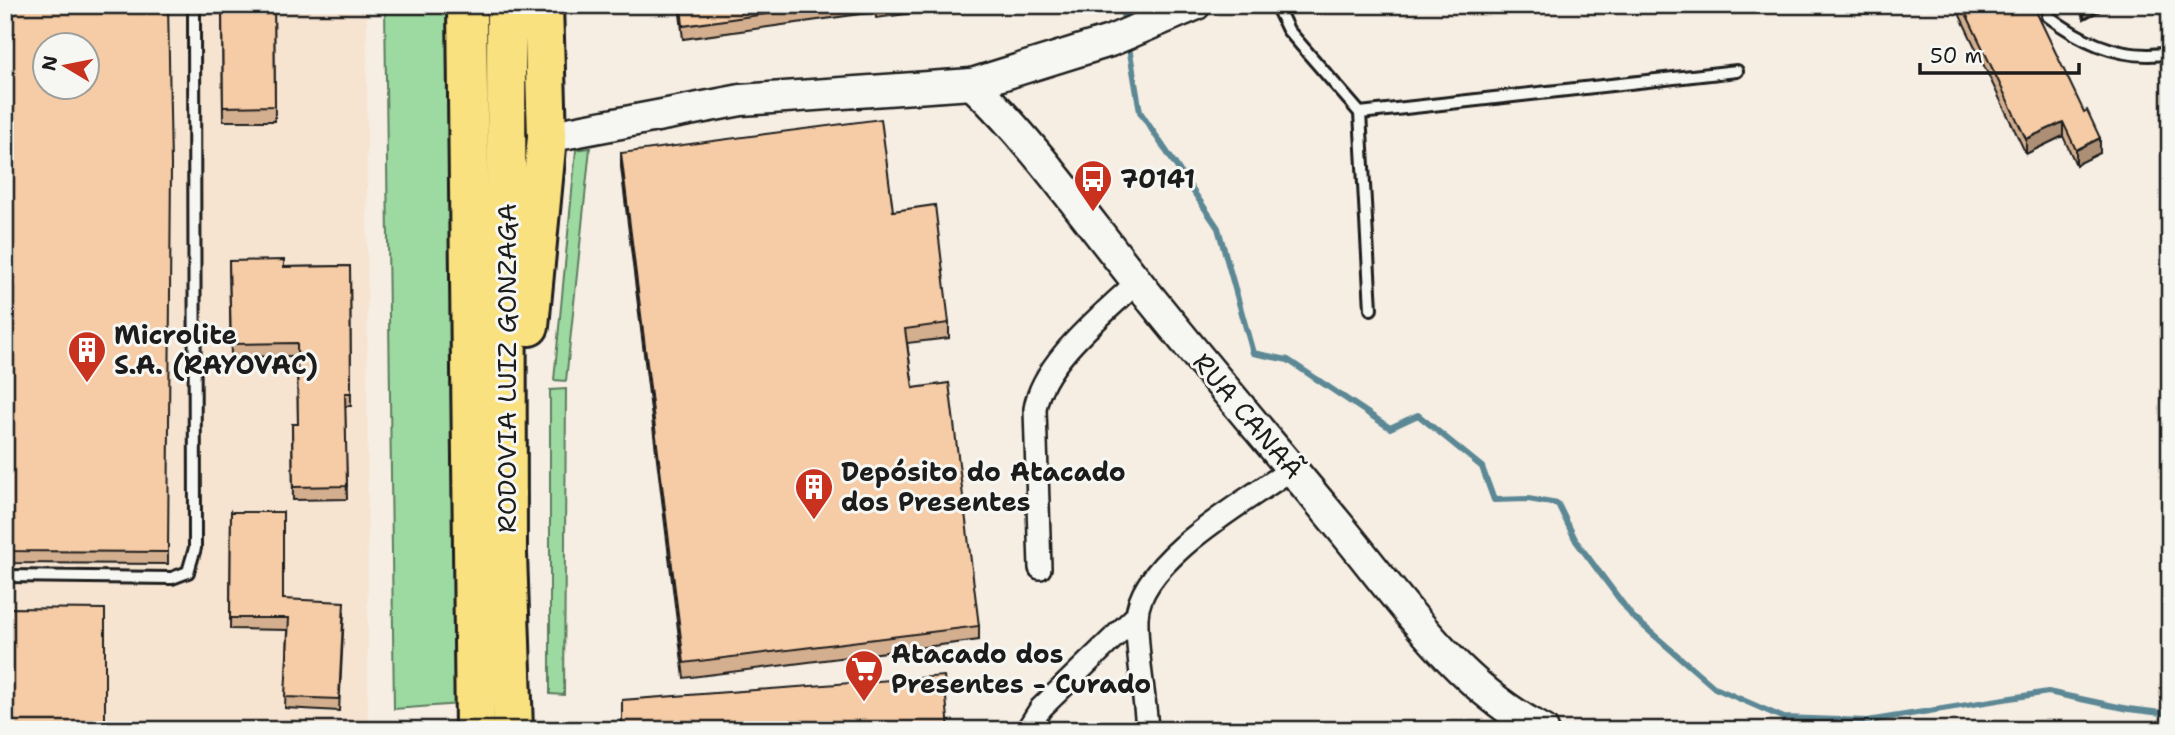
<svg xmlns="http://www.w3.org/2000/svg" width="2175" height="735" font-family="'Shantell Sans',sans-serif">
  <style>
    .built { fill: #f6e4d1; fill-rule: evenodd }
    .green { fill: #9ddaa1; stroke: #5c7b5e; stroke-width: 2 }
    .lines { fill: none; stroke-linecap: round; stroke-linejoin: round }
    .stream { stroke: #5c8895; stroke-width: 6 }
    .lane-casing { stroke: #1c1c1c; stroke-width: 16 }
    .street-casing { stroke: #1c1c1c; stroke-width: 26 }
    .secondary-casing { stroke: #1c1c1c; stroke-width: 35 }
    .highway-casing { stroke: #1c1c1c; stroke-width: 44 }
    .lane { stroke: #f6f6f2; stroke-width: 10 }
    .street { stroke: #f6f6f2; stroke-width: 21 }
    .secondary { stroke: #f6f6f2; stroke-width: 30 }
    .highway { stroke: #fae180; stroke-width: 38 }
    .wall { fill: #d4af8f; stroke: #1c1c1c; stroke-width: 2 }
    .shaded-wall { fill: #ac8f74; stroke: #1c1c1c; stroke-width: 2 }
    .building { fill: #f6cca6; stroke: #1c1c1c; stroke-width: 2; fill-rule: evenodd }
    .labels { text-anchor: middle; stroke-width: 6; stroke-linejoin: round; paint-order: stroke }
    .poi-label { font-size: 26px; font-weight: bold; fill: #1c1c1c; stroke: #f6f6f2; text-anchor: start }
    .street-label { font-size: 26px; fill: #1c1c1c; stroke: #f6f6f2 }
  </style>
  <rect width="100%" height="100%" fill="#f6eee3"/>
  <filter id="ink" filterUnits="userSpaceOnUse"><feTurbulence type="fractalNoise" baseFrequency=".0143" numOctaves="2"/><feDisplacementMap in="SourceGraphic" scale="14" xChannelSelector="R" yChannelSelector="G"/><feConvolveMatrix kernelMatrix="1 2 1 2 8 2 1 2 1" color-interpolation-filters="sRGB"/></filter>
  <g filter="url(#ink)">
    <path class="built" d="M5,5h362l1,725h-363zM46,46h42v42h-42z"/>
    <g class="green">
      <polygon points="385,5 451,5 460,704 394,709"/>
      <polygon points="962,5 1050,5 1022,11 1006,6 962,8"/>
      <polygon points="590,148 566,381 554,380 576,150"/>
      <polygon points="566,389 564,695 550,694 550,390"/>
    </g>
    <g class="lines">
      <g class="stream">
        <polyline points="1125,27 1122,8 1126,5"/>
        <polyline points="1128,41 1140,112 1218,228 1253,353 1288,360 1390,428 1418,415 1482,467 1494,500 1528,499 1558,504 1576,541 1632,616 1715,688 1784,718 1867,721 2048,692 2128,709 2170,714"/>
      </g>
      <defs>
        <g id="lane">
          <polyline points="1276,5 1288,30 1360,113 1737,71"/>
          <path d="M2048,16c35,27 77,45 122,37"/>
          <polyline points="1360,113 1371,309"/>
          <polyline points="5,576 172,578 188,572 195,548 194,5"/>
          <polyline points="589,730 605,730"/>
        </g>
        <g id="street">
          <path d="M1040,568l-5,-159c7,-47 68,-94 102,-127"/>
          <polyline points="1027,730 1041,708 1137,615"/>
          <path d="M1147,730c-2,-37 -11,-76 -10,-113 2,-57 112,-118 155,-148"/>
        </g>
        <g id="secondary">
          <path d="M972,84c61,58 110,129 163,195 68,86 140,169 210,254 57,70 115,155 198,197"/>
          <polyline points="547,137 741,100 972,84 1110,41 1195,5"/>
        </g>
        <g id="highway">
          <polyline points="467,5 475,730"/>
          <polyline points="506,5 507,554 513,730"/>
          <polyline points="529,326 547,137 543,5"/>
        </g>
      </defs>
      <use href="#lane" class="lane-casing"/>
      <use href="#street" class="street-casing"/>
      <use href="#secondary" class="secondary-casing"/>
      <use href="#highway" class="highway-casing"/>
      <use href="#lane" class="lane"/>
      <use href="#street" class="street"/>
      <use href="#secondary" class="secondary"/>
      <use href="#highway" class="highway"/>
    </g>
    <g class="wall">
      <polygon points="5,5 168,5 168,564 5,563"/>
      <polygon points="222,5 274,5 275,121 223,121"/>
      <polygon points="679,5 945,5 945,9 876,18 875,12 683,39"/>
      <polygon points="1955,5 2033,5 2100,153 2076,165 2063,136 2026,154"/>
      <polygon points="2077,5 2111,5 2084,19"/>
      <polygon points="621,153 893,211 949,323 949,338 907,343 913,388 979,626 979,640 684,678 621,167"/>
      <polygon points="229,261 284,267 350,266 351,406 345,406 347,499 293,500 292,424 298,424 297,356 231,357"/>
      <polygon points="231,512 283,599 344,613 339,711 285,708 288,630 230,629"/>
    </g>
    <g class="shaded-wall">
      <polygon points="2084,5 2111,5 2084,19"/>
      <polygon points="2063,122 2063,136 2026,154 2026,139"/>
      <polygon points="2100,138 2100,153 2076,165 2076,150"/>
    </g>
    <g class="building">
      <path d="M5,5h163l3,160 -3,387 -163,-1zM46,46h42v42h-42z"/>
      <polygon points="222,5 274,5 275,106 223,107"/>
      <polygon points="681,5 828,5 683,26"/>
      <polygon points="1962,5 2033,5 2084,112 2087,110 2100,138 2076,150 2063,122 2026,139"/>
      <polygon points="881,119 893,211 935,205 949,323 905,329 913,388 949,383 979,626 684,663 621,153"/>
      <polygon points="284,260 284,267 350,266 351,393 345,393 347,486 293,487 292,424 298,424 297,343 231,344 229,261"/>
      <polygon points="231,512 283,512 283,599 344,602 339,699 285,697 289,618 230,618"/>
      <polygon points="5,608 105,609 105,730 5,730"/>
      <polygon points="944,676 949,730 622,730 622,700"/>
    </g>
  </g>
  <defs>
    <symbol id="bus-pin" viewBox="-11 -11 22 30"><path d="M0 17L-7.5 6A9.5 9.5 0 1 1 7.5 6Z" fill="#c8321e" stroke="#f6f6f2"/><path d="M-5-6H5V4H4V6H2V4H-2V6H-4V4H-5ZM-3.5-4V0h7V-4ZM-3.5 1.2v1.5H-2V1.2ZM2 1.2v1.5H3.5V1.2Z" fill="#fff"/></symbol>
    <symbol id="building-pin" viewBox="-11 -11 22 30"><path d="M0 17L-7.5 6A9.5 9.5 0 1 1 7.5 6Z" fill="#c8321e" stroke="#f6f6f2"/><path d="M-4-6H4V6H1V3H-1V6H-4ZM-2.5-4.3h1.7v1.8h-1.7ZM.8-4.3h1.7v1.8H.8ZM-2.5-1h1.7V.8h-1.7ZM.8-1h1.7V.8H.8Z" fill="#fff"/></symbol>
    <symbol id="supermarket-pin" viewBox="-11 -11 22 30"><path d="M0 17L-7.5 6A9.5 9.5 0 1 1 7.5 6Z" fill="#c8321e" stroke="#f6f6f2"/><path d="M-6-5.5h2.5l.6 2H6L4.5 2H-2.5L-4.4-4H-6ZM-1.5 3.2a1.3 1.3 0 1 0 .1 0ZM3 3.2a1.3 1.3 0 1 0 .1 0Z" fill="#fff"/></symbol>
  </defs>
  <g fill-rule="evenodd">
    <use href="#bus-pin" x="1071" y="157" width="44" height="60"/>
    <use href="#building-pin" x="65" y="328" width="44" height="60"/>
    <use href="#building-pin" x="792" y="465" width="44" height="60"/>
    <use href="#supermarket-pin" x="842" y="647" width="44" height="60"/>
  </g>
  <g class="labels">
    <g class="poi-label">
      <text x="1120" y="188">70141</text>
      <text x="114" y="344">Microlite<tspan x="114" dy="30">S.A. (RAYOVAC)</tspan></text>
      <text x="841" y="481">Depósito do Atacado<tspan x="841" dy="30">dos Presentes</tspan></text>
      <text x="891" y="663">Atacado dos<tspan x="891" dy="30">Presentes - Curado</tspan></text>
    </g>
    <g class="street-label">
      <text transform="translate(507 368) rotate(-90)" y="9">RODOVIA LUIZ GONZAGA</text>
      <text transform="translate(1248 416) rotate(50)" y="9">RUA CANAÃ</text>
    </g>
  </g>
  <rect width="2175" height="735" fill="none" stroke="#f6f6f2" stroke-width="28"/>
  <rect x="14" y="14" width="2147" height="707" fill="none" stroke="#1c1c1c" stroke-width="2.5" filter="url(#ink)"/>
  <g transform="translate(66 66) rotate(280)"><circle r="33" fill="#f6f6f2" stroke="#9f9f9c" stroke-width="2"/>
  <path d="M0-5L12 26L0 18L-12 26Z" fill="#c8321e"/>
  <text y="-10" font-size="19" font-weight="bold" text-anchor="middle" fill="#1c1c1c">N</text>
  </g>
  <path d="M1920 63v10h159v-10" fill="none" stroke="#1c1c1c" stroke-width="3.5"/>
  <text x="1930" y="63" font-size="21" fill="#1c1c1c" stroke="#f6f6f2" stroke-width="5" paint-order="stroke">50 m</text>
</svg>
